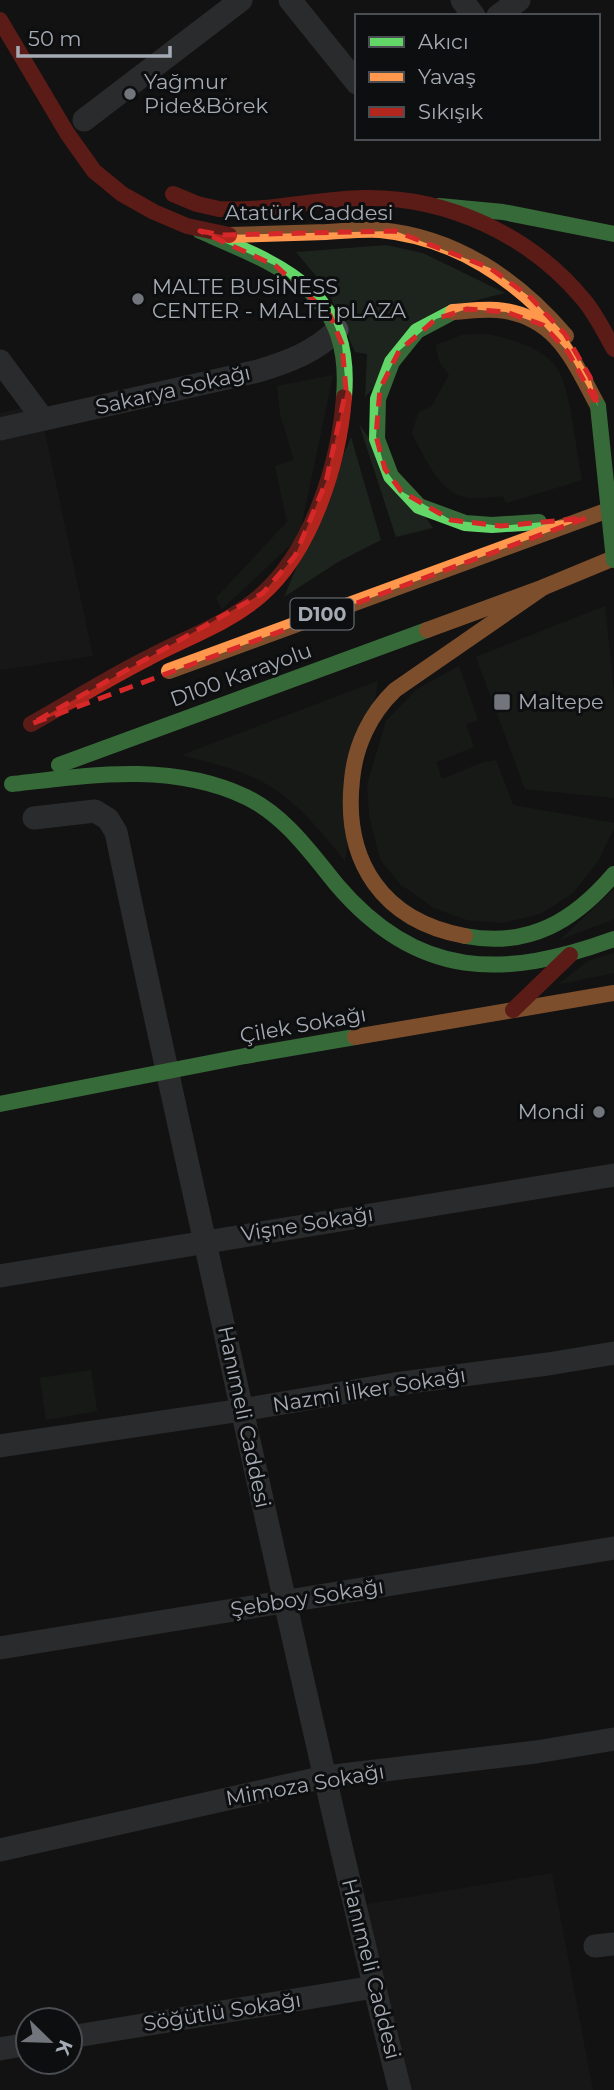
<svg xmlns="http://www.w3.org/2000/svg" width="614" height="2090" font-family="Montserrat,sans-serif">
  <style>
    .built { fill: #1d1d1f }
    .green { fill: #1d231d }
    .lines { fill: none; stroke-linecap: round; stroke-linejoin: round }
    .street { stroke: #48494c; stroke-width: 23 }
    .fast { stroke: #63d668; stroke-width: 16 }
    .slow { stroke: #ff974d; stroke-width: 16 }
    .jam { stroke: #b3261e; stroke-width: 16 }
    .fast-bridge { stroke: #63d668; stroke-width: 16 }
    .marked { fill: none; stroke: #d62828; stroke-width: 5; stroke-dasharray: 14 9; stroke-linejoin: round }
    .poi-dot { fill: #72767c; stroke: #0d0e0f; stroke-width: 2.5 }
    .labels { text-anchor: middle; stroke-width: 6; stroke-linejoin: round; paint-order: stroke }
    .shield { fill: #0d0e0f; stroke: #777c82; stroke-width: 2 }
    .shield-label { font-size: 19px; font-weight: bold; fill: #a5abb4 }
    .poi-label { font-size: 21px; fill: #a5abb4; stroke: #0d0e0f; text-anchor: start }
    .street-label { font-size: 21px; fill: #a5abb4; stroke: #0d0e0f }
  </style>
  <rect width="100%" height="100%" fill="#131313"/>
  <g class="built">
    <polygon points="30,406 44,428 93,656 0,670 0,413"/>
    <polygon points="552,1873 593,2090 408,2090 363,1905"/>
  </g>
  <g class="green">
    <polygon points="386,245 423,253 505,293 453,306 365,397 367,354 355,352 327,289 296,252"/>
    <path d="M487,334c25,5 61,15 73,40 12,26 16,77 22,106l-76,23 -3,-7c-11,1 -23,3 -34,2 -30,-4 -43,-40 -57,-64l6,-21 14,-7 17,-31 -10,-14 -3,-16 26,-10z"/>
    <polygon points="333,375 299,537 222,609 216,598 287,522 275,466 294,460 280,414 277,386"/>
    <polygon points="359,424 433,528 396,537"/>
    <polygon points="351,437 381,540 338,562 284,597"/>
    <polygon points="605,606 614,694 614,798 525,789 476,657"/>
    <polygon points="459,666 478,720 466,724 474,747 436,762 442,779 481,763 496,760 513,805 614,823 614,828 598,861 573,893 540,914 503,923 467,920 434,908 400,884 380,859 369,815 367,785 386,721 417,689"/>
    <path d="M378,681l-33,180c-25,-31 -50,-63 -86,-81 -23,-12 -52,-18 -77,-25z"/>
    <polygon points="614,889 614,919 560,940"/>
    <polygon points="614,953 614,973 559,984 588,961"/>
    <polygon points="91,1370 97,1411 46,1420 40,1378"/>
  </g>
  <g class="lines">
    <g class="street">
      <polyline points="290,0 357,83"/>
      <polyline points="462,0 474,16"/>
      <polyline points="498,16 519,0"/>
      <polyline points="84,120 241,0"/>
      <polyline points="0,361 43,419"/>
      <path d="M0,429l258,-58c30,-9 57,-19 79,-41"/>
      <path d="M34,818l61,-7 13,8 8,13c38,184 80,368 120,551 53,236 105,473 164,707"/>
      <polyline points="0,1276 614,1175"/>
      <polyline points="0,1446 242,1410 395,1384 548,1364 614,1353"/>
      <polyline points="0,1648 614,1548"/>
      <polyline points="0,1850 325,1777 536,1752 614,1739"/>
      <polyline points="595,1946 614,1944"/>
      <polyline points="70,2037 374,1987"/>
      <polyline points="0,2049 28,2044"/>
    </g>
    <g class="fast">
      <polyline points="439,206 503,212 614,234"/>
      <path d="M200,231c83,36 153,60 144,166"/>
      <polyline points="453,312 417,331 392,362 378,399 377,439 391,476 419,506 465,523 492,525 539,522"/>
      <polyline points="59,765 427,630"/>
      <path d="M12,784c78,-9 160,-22 234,13 39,19 64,55 91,88 81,95 167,94 277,54"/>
      <path d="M465,936c64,12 109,-15 149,-62"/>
      <polyline points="0,1104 245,1056 355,1037"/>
    </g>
    <g class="slow">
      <path d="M229,235c33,-1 65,-2 97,-3 18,-1 36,-3 54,-2 75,7 138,49 186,106"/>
      <path d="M453,312c14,-1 30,-3 44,-2 59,5 76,50 101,96"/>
      <polyline points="427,630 544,587 614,558"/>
      <polyline points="169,671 614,508"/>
      <path d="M465,936c-82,-15 -122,-74 -113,-156 3,-34 18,-66 43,-90l149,-103"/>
      <polyline points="355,1037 614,993"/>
    </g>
    <g class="jam">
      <polyline points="0,20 67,133 94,171 122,194 154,212 187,226 229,235"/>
      <path d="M173,194l24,10 22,5c48,3 96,-10 144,-11 83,-2 167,37 220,101 13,15 21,33 31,50"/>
      <path d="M31,724c39,-22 77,-46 117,-66 37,-20 79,-34 112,-62 52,-45 79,-133 84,-199"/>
      <polyline points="513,1010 570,955"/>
    </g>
    <polyline class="fast-bridge" points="598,406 614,560"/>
  </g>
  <path d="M0 0H614V2090H0ZM200,231l22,4 173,-4 95,37 40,29 35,37 25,43 8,29 -30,-54 -25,-27 -37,-13 -39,-3 -31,10 -37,32 -19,38 -4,47 9,33 16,22 50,29 50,6 85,-8 -555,206 232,-131 32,-37 31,-74 20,-92 -4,-46 -12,-29 -54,-49z" fill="#131313" fill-opacity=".55" fill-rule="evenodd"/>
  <path class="marked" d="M200,231l22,4 173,-4 95,37 40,29 35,37 25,43 8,29 -30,-54 -25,-27 -37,-13 -39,-3 -31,10 -37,32 -19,38 -4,47 9,33 16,22 50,29 50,6 85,-8 -555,206 232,-131 32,-37 31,-74 20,-92 -4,-46 -12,-29 -54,-49z"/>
  <g class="poi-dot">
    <circle cx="130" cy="94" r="7"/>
    <circle cx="138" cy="299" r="7"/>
    <rect x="493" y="693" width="18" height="18" rx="3.5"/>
    <circle cx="599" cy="1112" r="7"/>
  </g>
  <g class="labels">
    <rect class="shield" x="290.5" y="598.5" width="63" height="31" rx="5"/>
    <g class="shield-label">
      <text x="322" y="621">D100</text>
    </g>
    <g class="poi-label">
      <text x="144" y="89">Yağmur<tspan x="144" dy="24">Pide&amp;Börek</tspan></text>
      <text x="152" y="294">MALTE BUSİNESS<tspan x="152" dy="24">CENTER - MALTE pLAZA</tspan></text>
      <text x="518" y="709">Maltepe</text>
      <text x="585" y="1119" text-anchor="end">Mondi</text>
    </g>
    <g class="street-label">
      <text x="309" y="220">Atatürk Caddesi</text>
      <text transform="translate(173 390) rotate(-13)" y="7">Sakarya Sokağı</text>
      <text transform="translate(241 675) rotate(-20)" y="7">D100 Karayolu</text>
      <text transform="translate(303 1025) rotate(-10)" y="7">Çilek Sokağı</text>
      <text transform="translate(307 1224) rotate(-9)" y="7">Vişne Sokağı</text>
      <text transform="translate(369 1390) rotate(-9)" y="7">Nazmi İlker Sokağı</text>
      <text transform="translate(244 1417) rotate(78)" y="7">Hanımeli Caddesi</text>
      <text transform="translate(307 1598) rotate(-9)" y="7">Şebboy Sokağı</text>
      <text transform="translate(305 1785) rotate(-10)" y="7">Mimoza Sokağı</text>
      <text transform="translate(371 1969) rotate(76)" y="7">Hanımeli Caddesi</text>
      <text transform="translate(222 2012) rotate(-9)" y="7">Söğütlü Sokağı</text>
    </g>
  </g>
  <rect x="355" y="14" width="245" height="126" fill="#0d0e0f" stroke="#4a4d51" stroke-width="2"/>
  <rect x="369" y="37" width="35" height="10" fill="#63d668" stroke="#4a4d51" stroke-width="2"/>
  <text x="418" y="49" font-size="21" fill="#a5abb4">Akıcı</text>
  <rect x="369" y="72" width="35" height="10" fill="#ff974d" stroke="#4a4d51" stroke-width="2"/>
  <text x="418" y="84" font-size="21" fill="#a5abb4">Yavaş</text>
  <rect x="369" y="107" width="35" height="10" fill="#b3261e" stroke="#4a4d51" stroke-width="2"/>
  <text x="418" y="119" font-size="21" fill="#a5abb4">Sıkışık</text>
  <g transform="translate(49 2041) rotate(113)"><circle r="33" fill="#0d0e0f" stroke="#4a4d51" stroke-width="2"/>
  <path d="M0-5L12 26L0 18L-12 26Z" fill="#72767c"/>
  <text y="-10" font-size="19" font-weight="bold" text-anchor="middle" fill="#a5abb4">K</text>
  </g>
  <path d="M18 46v10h152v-10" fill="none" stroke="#a5abb4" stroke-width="3.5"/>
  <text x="28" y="46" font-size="21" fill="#a5abb4" stroke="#0d0e0f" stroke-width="5" paint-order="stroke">50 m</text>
</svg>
